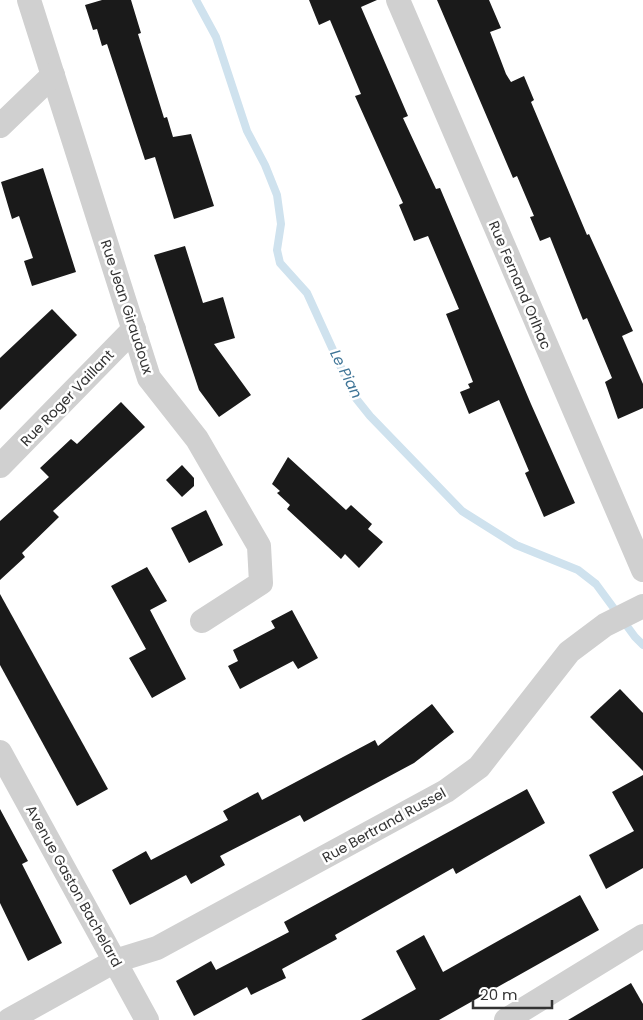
<svg xmlns="http://www.w3.org/2000/svg" width="643" height="1020" font-family="Poppins,sans-serif">
  <style>
    .lines { fill: none; stroke-linecap: round; stroke-linejoin: round }
    .stream { stroke: #cfe2ee; stroke-width: 8 }
    .building { fill: #1a1a1a }
    .minor { stroke: #d0d0d0; stroke-width: 24 }
    .labels { text-anchor: middle; stroke-width: 5; stroke-linejoin: round; paint-order: stroke }
    .street-label { font-size: 14px; fill: #333; stroke: #fff }
    .water-label { font-size: 15px; font-style: italic; fill: #3f7597; stroke: #fff }
  </style>
  <rect width="100%" height="100%" fill="#fff"/>
  <g class="lines">
    <polyline class="stream" points="196,0 216,37 247,131 265,165 277,195 281,224 277,250 280,263 307,293 354,396 370,416 462,511 516,545 578,570 596,584 635,637 643,645"/>
  </g>
  <g class="building">
    <polygon points="102,0 131,0 141,33 138,34 164,118 167,117 173,137 191,134 214,206 174,219 155,157 145,160 107,44 102,46 97,29 93,30 85,5"/>
    <polygon points="309,0 377,0 361,7 408,116 403,118 436,189 440,188 531,404 575,503 544,517 525,473 529,471 499,400 469,414 460,392 470,388 468,384 473,382 446,314 459,309 428,236 414,241 399,205 403,203 355,96 361,94 330,20 319,25"/>
    <polygon points="437,0 489,0 501,28 490,32 506,74 511,82 524,76 534,100 531,102 587,235 589,234 633,331 622,336 643,384 643,408 618,419 605,382 612,378 587,318 583,320 550,237 540,241 530,217 534,216 517,176 513,178"/>
    <polygon points="43,168 76,272 32,286 24,261 33,258 19,216 12,219 1,182"/>
    <polygon points="185,246 203,303 223,297 235,338 214,344 251,395 219,417 199,390 154,255"/>
    <polygon points="52,309 77,335 0,410 0,358"/>
    <polygon points="121,402 145,427 53,511 59,517 22,553 25,557 0,580 0,521 49,477 40,468 71,439 77,444"/>
    <polygon points="288,457 346,510 351,505 372,524 368,529 383,542 359,568 345,554 341,559 287,509 290,505 277,493 280,491 272,484"/>
    <polygon points="182,465 194,478 194,486 182,497 166,480"/>
    <polygon points="206,510 223,545 189,563 171,528"/>
    <polygon points="147,567 167,601 150,610 186,679 152,698 129,658 146,649 111,586"/>
    <polygon points="0,594 108,789 77,806 0,665"/>
    <polygon points="292,610 318,658 298,669 293,661 240,689 228,666 238,661 233,650 275,628 271,621"/>
    <polygon points="620,689 643,713 643,771 590,717"/>
    <polygon points="432,704 454,732 414,763 304,822 300,815 220,856 225,865 191,884 186,875 130,905 112,870 146,851 151,860 228,820 223,811 258,792 262,800 375,740 378,746"/>
    <polygon points="643,775 643,868 606,889 589,855 634,831 612,792"/>
    <polygon points="527,789 545,823 456,874 453,868 335,935 337,939 282,969 286,978 251,995 247,987 194,1016 176,981 211,961 216,970 289,932 284,922"/>
    <polygon points="0,809 28,861 22,864 62,943 28,961 0,903"/>
    <polygon points="580,895 599,930 439,1020 361,1020 416,989 396,951 424,935 443,972"/>
    <polygon points="631,983 643,1004 643,1020 568,1020"/>
  </g>
  <g class="lines">
    <g class="minor">
      <polyline points="29,0 149,378 197,439 259,546 261,583 202,621"/>
      <polyline points="398,0 643,570"/>
      <polyline points="0,126 53,75"/>
      <polyline points="0,466 134,329"/>
      <polyline points="0,752 147,1020"/>
      <polyline points="9,1020 115,961 157,948 446,791 479,767 569,652 605,625 643,606"/>
      <polyline points="506,1020 643,936"/>
    </g>
  </g>
  <g class="labels">
    <g class="street-label">
      <text transform="translate(520 285) rotate(67)" y="5">Rue Fernand Orlhac</text>
      <text transform="translate(127 307) rotate(72)" y="5">Rue Jean Giraudoux</text>
      <text transform="translate(67 398) rotate(-46)" y="5">Rue Roger Vaillant</text>
      <text transform="translate(384 825) rotate(-29)" y="5">Rue Bertrand Russel</text>
      <text transform="translate(74 886) rotate(61)" y="5">Avenue Gaston Bachelard</text>
    </g>
    <g class="water-label">
      <text transform="translate(346 374) rotate(63)" y="5">Le Pian</text>
    </g>
  </g>
  <path d="M473 1000v8h79v-8" fill="none" stroke="#333333" stroke-width="2.5"/>
  <text x="480" y="1000" font-size="15" fill="#333333" stroke="#ffffff" stroke-width="4" paint-order="stroke">20 m</text>
</svg>
